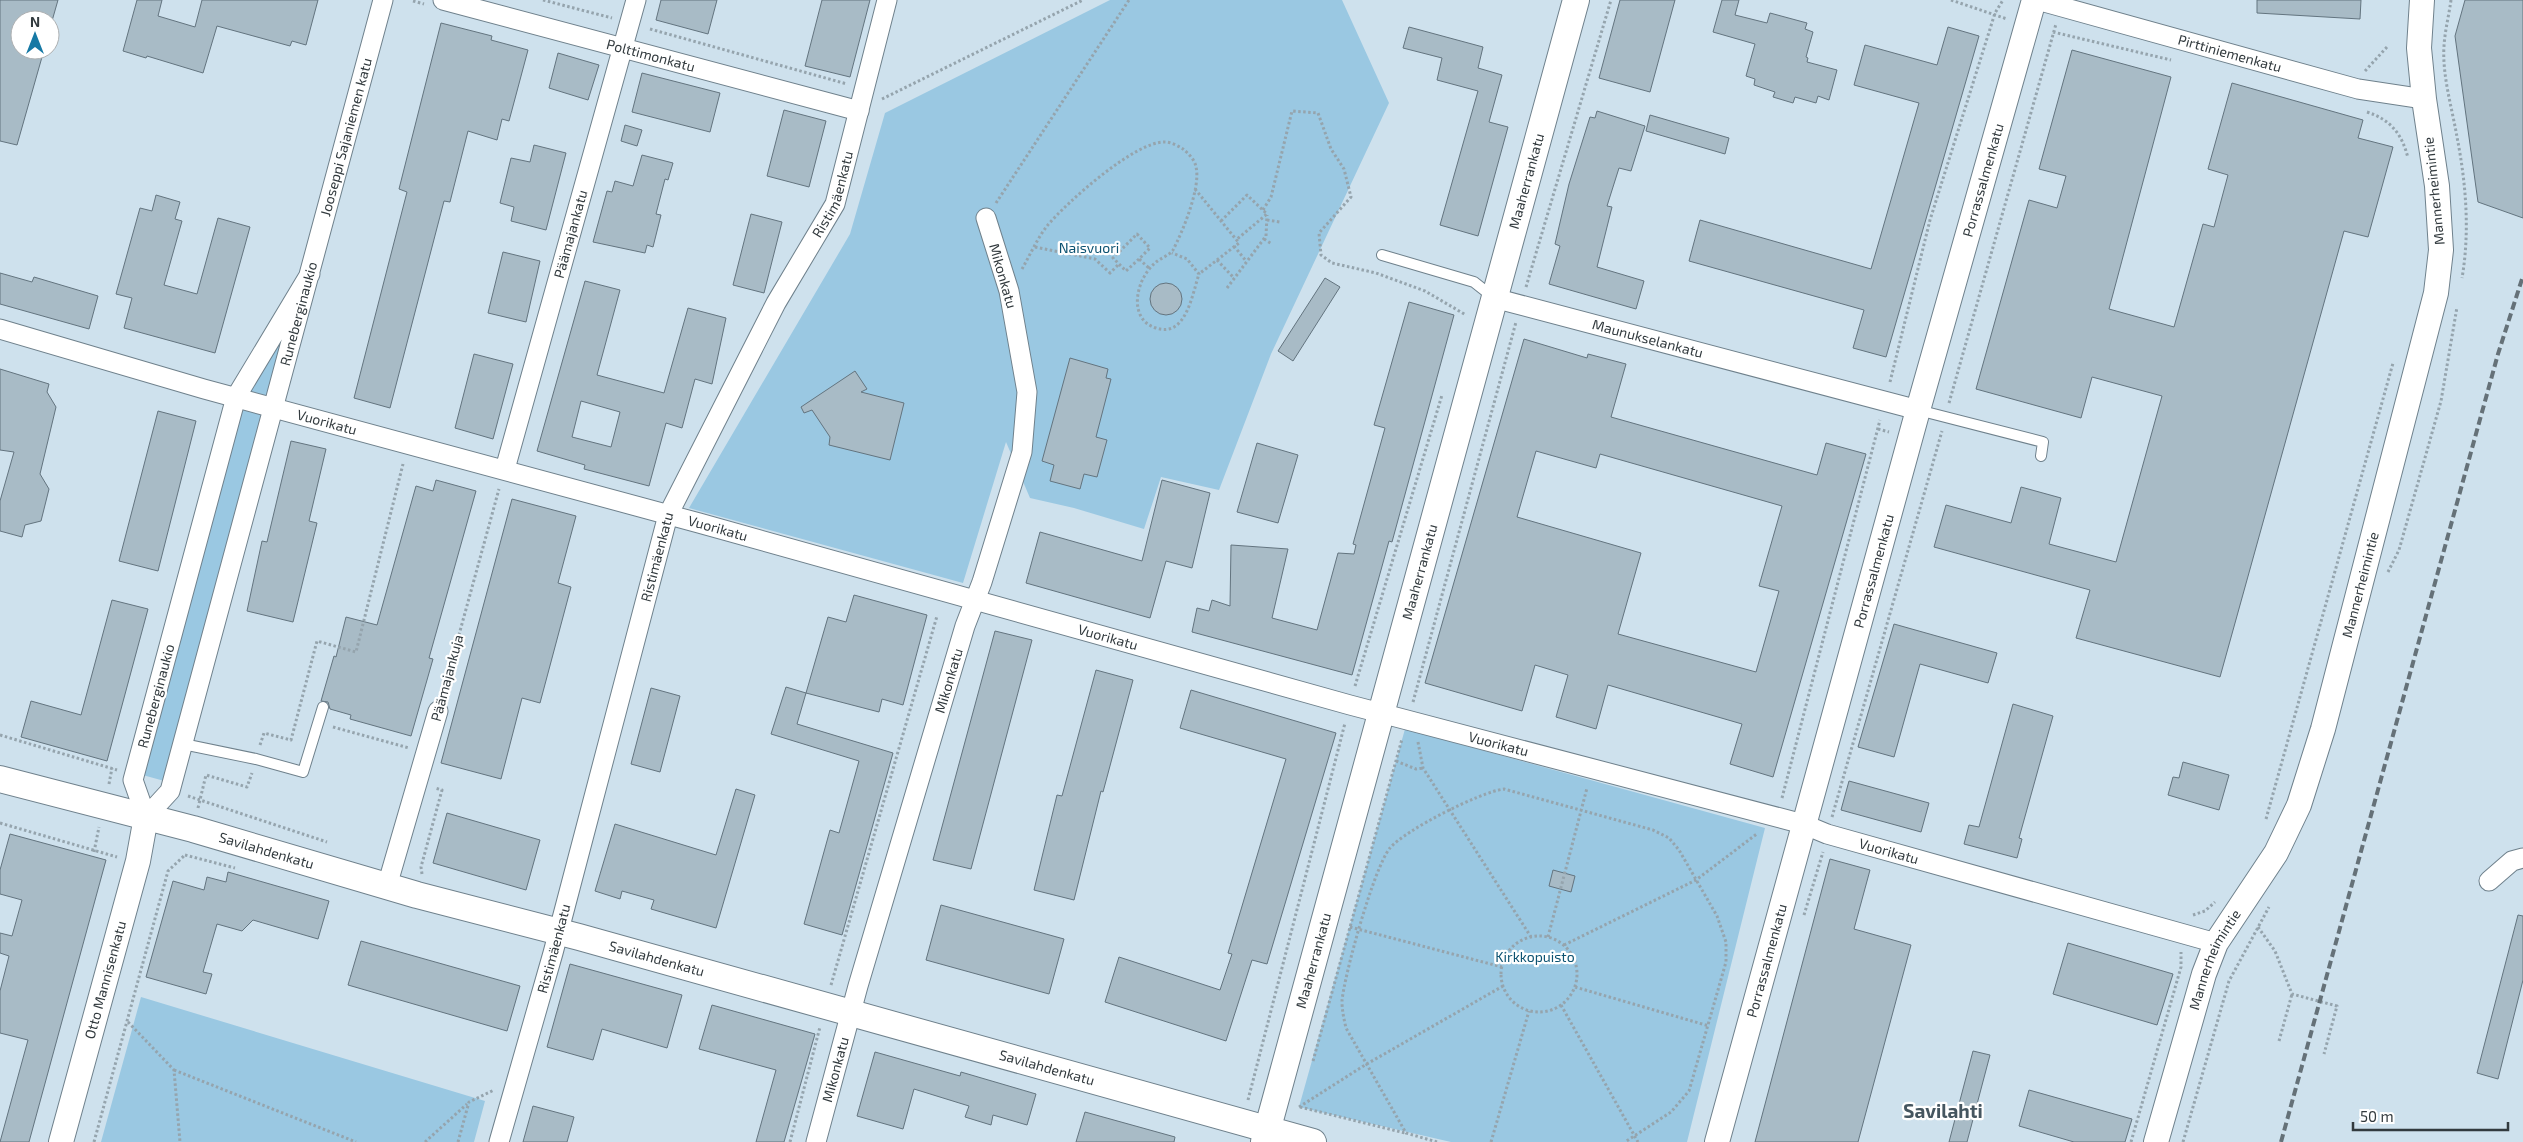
<svg xmlns="http://www.w3.org/2000/svg" width="2523" height="1142" viewBox="0 0 2523 1142" font-family="'Exo 2',sans-serif">
	<rect width="100%" height="100%" fill="#cee1ed"/>
	<!-- green -->
	<path fill="#9ac8e2" d="M1110,0H1342L1389,103L1271,354L1219,490L1161,477L1144,529L1074,508L1030,498L1006,442L963,583L689,508L850,234L885,113Z
		M296,308L270,399L245,392Z
		M240,401L268,409L168,782L139,774Z
		M1405,729L1765,828L1687,1142H1451L1299,1107Z
		M141,997L485,1101L474,1142H101Z"/>
	<!-- building -->
	<path fill="#a8bbc6" stroke="#63747f" fill-rule="evenodd" d="M0,0H58L50,28V20H20V50H44L17,145L0,141Z
		M137,0H162L158,16L195,27L202,0H318L306,45L292,41L290,46L217,26L203,73L147,56L146,58L123,51Z
		M661,0H717L708,34L656,20Z
		M822,0H870L850,77L805,66Z
		M1620,0H1675L1650,92L1599,78Z
		M1722,0H1739L1735,15L1767,23L1770,13L1807,23L1805,29L1813,32L1806,57L1808,58L1807,62L1837,70L1829,100L1818,96L1816,103L1795,97L1793,103L1773,97L1775,92L1754,85L1755,79L1746,76L1755,44L1713,32Z
		M2257,0H2361L2360,19L2257,13Z
		M2465,0H2523V218L2478,202L2455,36Z
		M441,23L492,36L491,40L528,50L509,121L502,119L497,140L468,131L450,202L444,201L390,408L354,398L407,192L399,189Z
		M1409,27L1483,47L1478,68L1502,75L1489,122L1508,127L1478,236L1440,225L1478,91L1437,80L1442,58L1403,48Z
		M1948,27L1979,36L1886,357L1853,348L1864,310L1689,261L1700,220L1871,269L1919,103L1854,85L1865,45L1937,65Z
		M2072,50L2171,77L2109,309L2174,327L2203,224L2214,227L2228,175L2208,169L2232,83L2363,120L2358,138L2393,147L2368,237L2344,231L2220,677L2076,638L2090,590L1934,547L1946,505L2011,523L2021,487L2061,498L2049,544L2116,562L2162,396L2092,377L2081,418L1976,389L2029,200L2057,208L2066,176L2039,169Z
		M558,53L599,65L588,100L549,88Z
		M642,73L720,93L710,132L632,112Z
		M784,110L826,121L809,187L767,176Z
		M1597,111L1645,126L1631,171L1619,168L1607,206L1612,207L1597,267L1644,281L1636,309L1549,284L1560,246L1555,244L1569,184L1590,117L1595,118Z
		M1650,115L1729,138L1725,154L1646,131Z
		M625,125L642,130L637,146L621,141Z
		M534,145L566,153L546,230L511,221L514,207L500,203L511,158L530,162Z
		M642,155L673,163L668,180L665,179L656,214L661,215L653,247L647,245L645,253L593,242L607,191L612,192L615,181L633,186Z
		M156,195L180,202L175,219L182,221L164,285L197,294L218,218L250,227L215,353L124,328L132,298L116,294L140,208L152,211Z
		M751,214L782,222L764,293L733,285Z
		M503,252L540,261L526,322L488,313Z
		M0,273L32,282L34,277L98,296L89,329L0,304Z
		M1325,278L1340,287L1293,361L1278,351Z
		M585,281L620,290L597,375L664,393L688,308L726,318L712,384L695,379L682,428L666,423L649,486L584,469L585,465L537,451ZM581,401L620,412L611,447L572,437Z
		M1150 299a16 16 0 1 1 32 0a16 16 0 1 1-32 0Z
		M1409,302L1454,315L1392,542L1389,541L1352,675L1192,632L1197,608L1209,611L1212,600L1230,606L1231,545L1288,549L1272,618L1317,630L1338,553L1354,554L1356,545L1353,544L1385,428L1374,425Z
		M1524,339L1587,358L1588,354L1626,364L1611,417L1817,475L1826,443L1866,454L1773,777L1730,764L1742,724L1608,685L1596,729L1556,717L1568,675L1535,665L1522,711L1425,683ZM1536,451L1596,468L1600,454L1782,506L1759,586L1779,591L1756,672L1618,634L1641,553L1517,517Z
		M474,354L513,364L493,439L455,428Z
		M1070,358L1108,369L1106,378L1111,379L1096,437L1107,440L1097,477L1084,474L1080,489L1050,481L1054,465L1042,461Z
		M0,369L49,384L47,392L56,407L40,474L49,489L41,521L25,525L22,537L0,531V501L14,452L0,450Z
		M855,371L867,389L861,392L904,403L890,460L829,445L830,437L812,410L804,413L801,407Z
		M158,411L196,421L158,571L119,561Z
		M291,441L326,449L309,521L317,523L293,622L247,611L262,541L267,542Z
		M1257,443L1298,455L1278,523L1237,512Z
		M436,480L476,491L429,658L433,659L411,736L350,719L351,715L330,709L328,702L321,701L334,656L336,657L346,617L377,625L416,486L433,491Z
		M1162,480L1210,493L1192,568L1166,561L1150,618L1026,583L1040,532L1142,561Z
		M512,499L576,516L558,583L571,587L540,703L522,698L501,779L441,763Z
		M854,595L927,615L903,705L882,699L879,712L806,693L828,617L846,622Z
		M112,600L148,609L107,761L21,737L31,701L81,715Z
		M1894,624L1997,653L1988,683L1920,664L1894,757L1858,747Z
		M995,631L1032,640L971,869L933,860Z
		M1096,670L1133,680L1103,792L1101,791L1074,900L1034,890L1057,795L1062,796Z
		M786,687L806,693L797,724L893,753L842,935L804,924L830,830L839,833L859,761L771,734Z
		M651,688L680,696L660,772L631,764Z
		M1191,690L1336,733L1267,964L1252,960L1226,1041L1105,1002L1119,957L1220,990L1232,954L1228,953L1286,759L1180,728Z
		M2013,704L2053,716L2019,838L2022,839L2017,858L1964,844L1969,825L1979,827Z
		M2183,762L2229,775L2219,810L2168,795L2173,777L2179,778Z
		M1849,781L1929,803L1921,832L1841,810Z
		M736,789L755,795L716,928L651,909L654,900L622,891L620,899L595,891L615,824L716,855Z
		M447,813L540,840L526,890L433,863Z
		M10,834L106,860L29,1142H0L28,1040L0,1033V991L9,956L0,953V933L12,936L22,900L0,894V870Z
		M1830,859L1870,870L1854,929L1911,945L1858,1142H1755Z
		M1553,870L1575,876L1571,892L1549,886Z
		M228,872L329,901L318,939L253,920L242,931L217,924L203,972L212,974L206,994L146,977L173,881L204,890L207,877L226,882Z
		M941,905L1064,939L1049,994L926,960Z
		M2518,915L2523,916V980L2498,1079L2477,1073Z
		M361,941L520,986L507,1031L348,985Z
		M2068,943L2173,974L2157,1025L2053,994Z
		M570,964L682,995L667,1048L602,1029L593,1060L547,1047Z
		M712,1005L815,1034L784,1142H756L776,1070L699,1049Z
		M1973,1051L1990,1055L1967,1142H1949Z
		M875,1052L960,1076L961,1072L1036,1094L1027,1125L993,1115L991,1125L965,1117L969,1106L914,1089L903,1129L857,1116Z
		M2029,1090L2132,1119L2125,1142H2074L2019,1126Z
		M533,1106L574,1117L567,1142H523Z
		M1085,1112L1175,1137L1174,1142H1076Z"/>
	<g fill="none" stroke-linecap="round" stroke-linejoin="round">
		<defs>
			<path id="service" d="M1382,255L1474,282L1493,297
				M1918,410L2043,442L2041,456
				M183,744L256,759L303,772L323,707"/>
			<g id="minor">
				<path id="s1" d="M443,0L859,111"/>
				<path id="s2" d="M2037,0L2358,89L2424,99"/>
				<path id="s3" d="M310,274L236,397L133,780L146,817L170,791L383,0"/>
				<path id="s4" d="M1494,298L1918,410"/>
				<path id="s5" d="M0,329L204,389L699,523L1350,705L1803,824L1827,834L2216,943"/>
				<path id="s6" d="M505,469L636,0"/>
				<path d="M2489,881L2512,861L2523,858"/>
				<path d="M387,886L438,711"/>
				<path id="s7" d="M499,1142L553,953L668,515L776,303L835,204L887,0"/>
				<path id="s8" d="M816,1142L858,986L965,626L982,582L1022,452L1027,392L1009,291L986,218"/>
			</g>
			<g id="tertiary">
				<path id="s9" d="M61,1142L138,861L146,817"/>
				<path id="s10" d="M1717,1142L1918,410L2034,0"/>
				<path id="s11" d="M2156,1142L2204,974L2216,943L2276,853L2299,805L2323,729L2436,293L2441,250L2437,186L2424,99L2419,48L2422,0"/>
			</g>
			<g id="secondary">
				<path id="s12" d="M0,779L193,829L417,895L579,937L1313,1142"/>
				<path id="s13" d="M1264,1142L1576,0"/>
			</g>
		</defs>
		<!-- service casing -->
		<use href="#service" stroke="#6f818c" stroke-width="12"/>
		<!-- minor casing -->
		<use href="#minor" stroke="#6f818c" stroke-width="21"/>
		<!-- tertiary casing -->
		<use href="#tertiary" stroke="#6f818c" stroke-width="26"/>
		<!-- secondary casing -->
		<use href="#secondary" stroke="#6f818c" stroke-width="28"/>
		<!-- path -->
		<path stroke="#95a4ad" stroke-width="3" stroke-dasharray="2.5 2.5" stroke-linecap="butt" d="M543,0L612,18
			M1951,0L2007,19
			M2451,0C2449,15 2445,30 2444,46C2442,75 2452,108 2457,137C2466,183 2470,232 2462,278
			M413,1L424,4
			M650,29L847,84
			M2053,32L2171,60
			M2365,71L2387,47
			M882,99L1083,0
			M2367,112C2391,120 2402,134 2408,158
			M1195,189L1239,243L1199,274
			M996,203L1129,0
			M1263,210L1271,197L1292,111L1318,113L1331,149L1344,169L1351,197L1319,233L1321,255L1332,263L1376,273L1425,291L1466,315
			M1267,220L1280,222
			M1221,221L1247,195L1267,214L1236,240
			M1264,239L1272,244
			M1234,246L1246,261
			M1035,247L1095,259L1110,273
			M1139,259L1126,271L1113,258L1137,234L1150,248L1139,259L1150,269
			M1217,260L1233,277
			M1022,269C1030,255 1037,239 1047,226C1066,203 1135,141 1165,142C1171,142 1178,146 1183,149C1188,153 1195,160 1196,167C1201,187 1183,231 1173,250C1169,256 1160,258 1155,263C1136,279 1127,319 1156,328C1186,338 1192,295 1199,274L1187,259L1172,253
			M1109,274L1119,264
			M1526,287L1611,0
			M1227,288L1266,236L1267,215
			M1890,382L1930,220L1995,13L2003,0
			M1949,403L2056,24
			M1878,429L1889,432
			M2388,572L2399,550L2441,401L2457,307
			M1355,686L1442,395
			M443,693L499,489
			M1413,702L1516,322
			M333,727L409,748
			M0,735L117,770
			M1418,742L1423,768L1531,937
			M260,745L264,733L291,740L317,641L356,652L403,464
			M1396,761L1416,769L1423,768
			M109,784L112,768
			M188,796L327,842
			M1782,798L1880,420
			M198,808L206,775L247,787L252,773
			M1832,817L1942,431
			M2266,819L2393,363
			M0,823L117,857
			M94,852L99,827
			M185,855L235,868
			M422,874L421,867L442,790L435,788
			M1804,915L1823,852
			M2193,915L2205,911L2215,902
			M1350,927L1502,967
			M2258,927L2275,951L2292,994L2337,1006L2324,1054
			M1501 974a38 38 0 1 1 76 0a38 38 0 1 1-76 0Z
			M1548,937L1587,788
			M1564,945L1696,880L1758,833
			M831,985L937,616
			M1575,987L1709,1026
			M1561,1005L1638,1142
			M128,1022L174,1070L180,1142
			M2279,1041L2292,994
			M1313,1061L1402,739
			M174,1070L356,1142
			M1248,1100L1345,723
			M1299,1107L1365,1065L1503,986
			M1300,1107L1405,1133
			M94,1142L168,871L185,855
			M425,1142L467,1104
			M458,1142L469,1102L494,1090
			M790,1142L820,1027
			M1437,1142L1406,1133L1346,1028C1344,1019 1342,1011 1342,1001C1344,976 1374,867 1390,848C1405,830 1480,792 1504,789L1653,830L1669,838L1679,850L1717,916L1726,942V962L1689,1091L1671,1112L1625,1142
			M1491,1142L1529,1011
			M2131,1142L2181,967V952
			M2183,1142L2229,981L2269,907"/>
		<!-- service -->
		<use href="#service" stroke="#fff" stroke-width="10"/>
		<!-- minor -->
		<use href="#minor" stroke="#fff" stroke-width="19"/>
		<!-- tertiary -->
		<use href="#tertiary" stroke="#fff" stroke-width="24"/>
		<!-- secondary -->
		<use href="#secondary" stroke="#fff" stroke-width="26"/>
		<!-- rail -->
		<path stroke="#657178" stroke-width="4" stroke-dasharray="8 4" stroke-linecap="butt" d="M2281,1142L2498,354L2523,276"/>
	</g>
	<g text-anchor="middle" stroke-width="4.5" stroke-linejoin="round" paint-order="stroke">
		<!-- street labels -->
		<g font-size="14" fill="#323a3e" stroke="#fff">
			<text dy="5" stroke="none"><textPath href="#s2" startOffset="200">Pirttiniemenkatu</textPath></text>
			<text dy="5" stroke="none"><textPath href="#s1" startOffset="215">Polttimonkatu</textPath></text>
			<text dy="5" stroke="none"><textPath href="#s3" startOffset="1292">Jooseppi Sajaniemen katu</textPath></text>
			<text dy="5" stroke="none"><textPath href="#s13" startOffset="996">Maaherrankatu</textPath></text>
			<text dy="5" stroke="none"><textPath href="#s10" startOffset="998">Porrassalmenkatu</textPath></text>
			<text transform="translate(2434 191) rotate(-96)" y="5">Mannerheimintie</text>
			<text dy="5" stroke="none"><textPath href="#s7" startOffset="1011">Ristimäenkatu</textPath></text>
			<text dy="5" stroke="none"><textPath href="#s6" startOffset="244">Päämajankatu</textPath></text>
			<text transform="translate(1003 276) rotate(74)" y="5">Mikonkatu</text>
			<text dy="5" stroke="none"><textPath href="#s3" startOffset="1109">Runeberginaukio</textPath></text>
			<text dy="5" stroke="none"><textPath href="#s4" startOffset="159">Maunukselankatu</textPath></text>
			<text dy="5" stroke="none"><textPath href="#s5" startOffset="340">Vuorikatu</textPath></text>
			<text dy="5" stroke="none"><textPath href="#s5" startOffset="745">Vuorikatu</textPath></text>
			<text dy="5" stroke="none"><textPath href="#s7" startOffset="606">Ristimäenkatu</textPath></text>
			<text dy="5" stroke="none"><textPath href="#s10" startOffset="592">Porrassalmenkatu</textPath></text>
			<text dy="5" stroke="none"><textPath href="#s13" startOffset="591">Maaherrankatu</textPath></text>
			<text dy="5" stroke="none"><textPath href="#s11" startOffset="598">Mannerheimintie</textPath></text>
			<text dy="5" stroke="none"><textPath href="#s5" startOffset="1150">Vuorikatu</textPath></text>
			<text transform="translate(447 678) rotate(-75)" y="5">Päämajankuja</text>
			<text dy="5" stroke="none"><textPath href="#s8" startOffset="480">Mikonkatu</textPath></text>
			<text transform="translate(156 696) rotate(-75)" y="5">Runeberginaukio</text>
			<text dy="5" stroke="none"><textPath href="#s5" startOffset="1555">Vuorikatu</textPath></text>
			<text dy="5" stroke="none"><textPath href="#s12" startOffset="276">Savilahdenkatu</textPath></text>
			<text dy="5" stroke="none"><textPath href="#s5" startOffset="1960">Vuorikatu</textPath></text>
			<text dy="5" stroke="none"><textPath href="#s7" startOffset="201">Ristimäenkatu</textPath></text>
			<text dy="5" stroke="none"><textPath href="#s12" startOffset="681">Savilahdenkatu</textPath></text>
			<text dy="5" stroke="none"><textPath href="#s10" startOffset="188">Porrassalmenkatu</textPath></text>
			<text dy="5" stroke="none"><textPath href="#s11" startOffset="192">Mannerheimintie</textPath></text>
			<text dy="5" stroke="none"><textPath href="#s13" startOffset="188">Maaherrankatu</textPath></text>
			<text dy="5" stroke="none"><textPath href="#s9" startOffset="168">Otto Mannisenkatu</textPath></text>
			<text dy="5" stroke="none"><textPath href="#s12" startOffset="1086">Savilahdenkatu</textPath></text>
			<text dy="5" stroke="none"><textPath href="#s8" startOffset="75">Mikonkatu</textPath></text>
		</g>
		<!-- park labels -->
		<g font-size="14" fill="#0c5271" stroke="#fff">
			<text x="1089" y="253">Naisvuori</text>
			<text x="1535" y="962">Kirkkopuisto</text>
		</g>
		<!-- district labels -->
		<g font-size="19" font-weight="bold" fill="#455660" stroke="#fff">
			<text x="1943" y="1118">Savilahti</text>
		</g>
	</g>
	<!-- north arrow -->
	<g transform="translate(35 35)"><circle r="24" fill="#ffffff" stroke="#adb0b2"/>
	<path d="M0-4L9 19L0 12L-9 19Z" fill="#1679a5"/>
	<text y="-8" font-size="14" font-weight="bold" text-anchor="middle" fill="#323a3e">N</text>
	</g>
	<!-- scale -->
	<path d="M2353 1122v8h155v-8" fill="none" stroke="#323a3e" stroke-width="2.5"/>
	<text x="2360" y="1122" font-size="15" fill="#323a3e" stroke="#ffffff" stroke-width="4" paint-order="stroke">50 m</text>
</svg>
